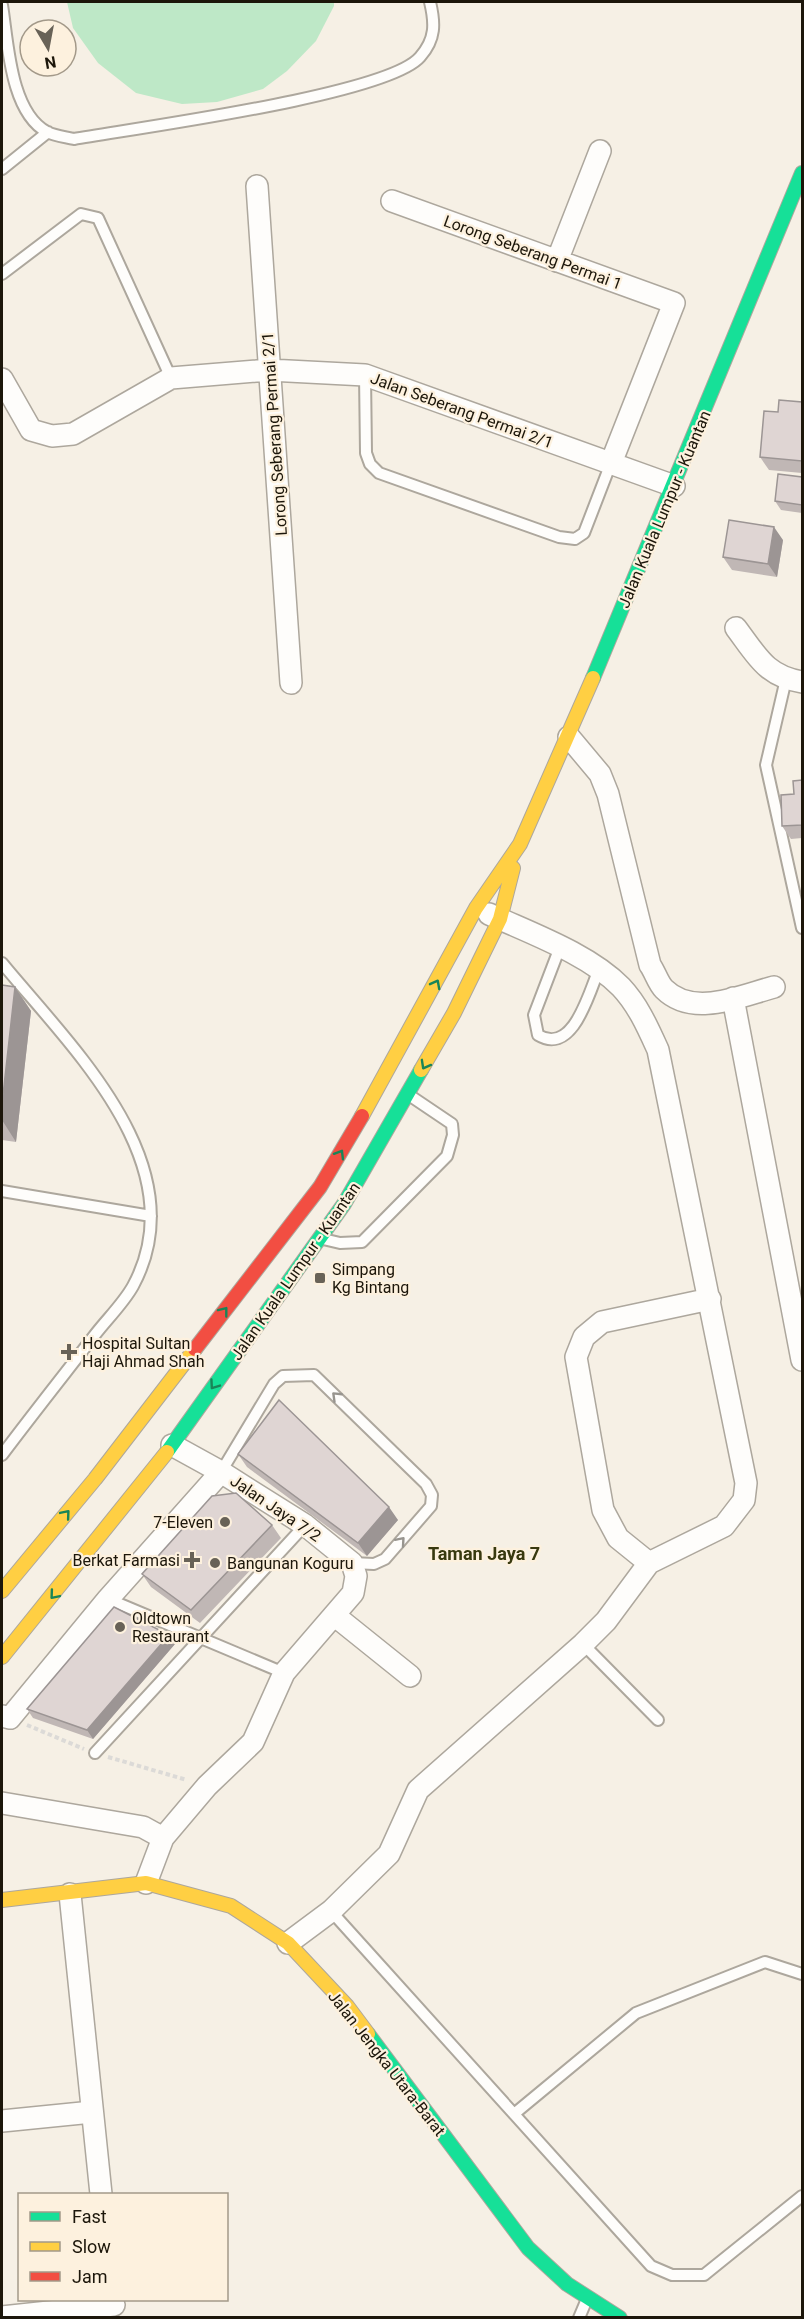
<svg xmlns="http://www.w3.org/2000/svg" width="804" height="2319" viewBox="0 0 804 2319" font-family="Roboto,sans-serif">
	<rect width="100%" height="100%" fill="#f6f0e5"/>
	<!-- green -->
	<path fill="#bee8c7" d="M67,2H334V6L316,41L287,71L263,89L217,102L182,104L136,93L98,63L73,28Z"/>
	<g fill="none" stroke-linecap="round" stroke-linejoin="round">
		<defs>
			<path id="lane" d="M2,5C8,42 10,112 47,132C55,136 66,137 74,139C136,128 387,95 420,57C436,39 435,23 430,2
				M2,169L48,132
				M2,274L81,214L98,218L171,378
				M365,375L366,453L370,464L379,473L559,537L575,539L584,533L611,463
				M786,679L766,765L802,928
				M560,947L534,1015L538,1035C573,1056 589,993 599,969
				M2,963C71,1047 198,1166 133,1286C123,1304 106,1320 94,1336C63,1376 32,1415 2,1455
				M2,1191L151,1216
				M323,1239L340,1243L362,1242L447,1156L453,1135L452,1124L409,1095
				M221,1472L274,1384L283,1376L314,1375L426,1484L432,1495L431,1506L385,1559L374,1564L352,1563
				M108,1599L284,1673
				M583,1644L658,1720
				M95,1753L305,1525
				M331,1911L651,2266L672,2275H704L802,2196
				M514,2114L636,2013L765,1962L802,1974
				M579,2318L587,2299"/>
			<path id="street" d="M257,186L291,683
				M392,201L674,303L611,463
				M557,261L600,151
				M2,379L31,430L52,436L73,434L171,378L269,370L365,375L674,486
				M736,628C757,656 766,676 802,682
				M569,737L600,774L608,794L650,965C655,972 658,983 664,989C693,1018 740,996 774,987
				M733,998L802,1360
				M649,1563L618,1538L603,1510L576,1357L584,1337L602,1322L710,1299
				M334,1615L410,1676
				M2,1716L10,1718L108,1599L221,1472
				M2,1803L143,1827L163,1838
				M146,1883L163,1838L207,1786L253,1742L284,1673L353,1593L356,1576L352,1563L305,1525L221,1472L172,1445
				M70,1894L101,2194
				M288,1943L331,1911L389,1854L418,1790L583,1644L606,1621L649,1563L724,1526L744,1500L746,1483L658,1050C648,1028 638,1005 621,987C589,954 530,933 489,914
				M2,2121L92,2112
				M2,2317L114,2305"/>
			<path id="fast" d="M593,678L802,173
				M167,1452L344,1204L421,1070
				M368,2034L528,2248L567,2284L620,2318"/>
			<path id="slow" d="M421,1070L454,1013L500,919L513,868
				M362,1116L476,908L520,844L593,678
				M2,1591L95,1479L195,1349
				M2,1657L167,1452
				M2,1900L146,1883L231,1906L288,1943L347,2006L368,2034"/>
			<path id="jam" d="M195,1349L320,1187L362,1116"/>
		</defs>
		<!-- lane casing -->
		<use href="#lane" stroke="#ada79d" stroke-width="14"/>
		<!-- street casing -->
		<use href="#street" stroke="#ada79d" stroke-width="24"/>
		<!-- fast casing -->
		<use href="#fast" stroke="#ada79d" stroke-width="16"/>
		<!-- slow casing -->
		<use href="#slow" stroke="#ada79d" stroke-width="16"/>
		<!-- jam casing -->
		<use href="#jam" stroke="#ada79d" stroke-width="16"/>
		<!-- path -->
		<path stroke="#dcdad7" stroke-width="4" stroke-dasharray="4.5 3" stroke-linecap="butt" d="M27,1725L84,1749
			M108,1757L187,1780"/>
		<!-- lane -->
		<use href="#lane" stroke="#fefdfb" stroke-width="10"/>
		<!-- street -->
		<use href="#street" stroke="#fefdfb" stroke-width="21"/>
		<!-- fast -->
		<use href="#fast" stroke="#16e098" stroke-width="14"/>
		<!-- slow -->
		<use href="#slow" stroke="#ffcf43" stroke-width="14"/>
		<!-- jam -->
		<use href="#jam" stroke="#f24e42" stroke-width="14"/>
	</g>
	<!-- wall -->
	<path fill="#c0b7b5" d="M802,402V473L769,470L760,457L778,412Z
		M802,477V513L781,510L775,501Z
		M783,540L777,577L732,570L723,557Z
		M802,780V838L791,839L782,826L794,794Z
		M2,985L15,987L31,1011L16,1142L2,1140Z
		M238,1454L398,1520L367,1556L247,1467Z
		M272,1525L281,1538L200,1623L151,1587L142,1574Z
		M175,1644L93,1739L33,1718L27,1709Z"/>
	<!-- shaded-wall -->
	<path fill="#9c9594" d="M774,527L783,540L777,577L768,564Z
		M15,987L31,1011L16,1142L2,1120V1104Z
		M389,1507L398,1520L367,1556L358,1543Z
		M169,1635L175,1644L93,1739L87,1730Z"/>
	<!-- building -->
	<path fill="#dfd5d3" stroke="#9c9594" stroke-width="1.5" d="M779,400L802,402V461L760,457L764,411L778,412Z
		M778,474L802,477V505L775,501Z
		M729,520L774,527L768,564L723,557Z
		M802,780V825L782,826L781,795L794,794L793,781Z
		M2,985L15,987L2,1104Z
		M279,1400L389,1507L358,1543L238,1454Z
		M236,1493L272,1525L191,1610L142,1574L212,1496Z
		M114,1607L169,1635L87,1730L27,1709Z"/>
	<!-- one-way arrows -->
	<defs><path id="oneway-chevron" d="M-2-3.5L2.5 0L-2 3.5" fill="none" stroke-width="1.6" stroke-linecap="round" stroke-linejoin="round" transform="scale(1.5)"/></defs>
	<g stroke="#198558">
		<use href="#oneway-chevron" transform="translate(436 984) rotate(-62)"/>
		<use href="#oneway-chevron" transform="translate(425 1065) rotate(119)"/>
		<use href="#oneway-chevron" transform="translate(340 1154) rotate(-59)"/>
		<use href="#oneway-chevron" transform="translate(224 1311) rotate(-52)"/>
		<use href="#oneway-chevron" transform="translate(214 1385) rotate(125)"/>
		<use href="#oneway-chevron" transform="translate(66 1514) rotate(-50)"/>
		<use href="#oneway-chevron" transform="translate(54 1595) rotate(130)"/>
	</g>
	<g stroke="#98958f">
		<use href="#oneway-chevron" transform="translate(336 1396) rotate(-136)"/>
		<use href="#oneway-chevron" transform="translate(401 1541) rotate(-49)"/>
	</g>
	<!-- markers -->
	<g fill="#686257" stroke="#fdf1de" stroke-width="2">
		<rect x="314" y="1272" width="12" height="12" rx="3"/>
		<path d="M66 1343h6v6h6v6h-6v6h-6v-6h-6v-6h6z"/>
		<circle cx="225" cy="1522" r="6"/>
		<path d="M189 1551h6v6h6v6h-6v6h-6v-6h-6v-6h6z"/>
		<circle cx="215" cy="1563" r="6"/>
		<circle cx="120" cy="1627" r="6"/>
	</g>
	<g text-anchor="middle" stroke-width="4.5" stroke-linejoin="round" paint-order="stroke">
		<!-- street labels -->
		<g font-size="16" fill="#1c160a" stroke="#fdf1de">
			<text transform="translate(533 252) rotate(20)" y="6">Lorong Seberang Permai 1</text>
			<text transform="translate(462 410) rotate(20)" y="6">Jalan Seberang Permai 2/1</text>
			<text transform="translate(274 434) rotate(-94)" y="6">Lorong Seberang Permai 2/1</text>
			<text transform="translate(664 509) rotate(-67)" y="6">Jalan Kuala Lumpur - Kuantan</text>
			<text transform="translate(295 1271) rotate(-55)" y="6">Jalan Kuala Lumpur - Kuantan</text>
			<text transform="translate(276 1508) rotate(34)" y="6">Jalan Jaya 7/2</text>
			<text transform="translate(387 2063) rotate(52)" y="6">Jalan Jengka Utara-Barat</text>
		</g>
		<!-- poi labels -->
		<g font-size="16" fill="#1c160a" stroke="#fdf1de" text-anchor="start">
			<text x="332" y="1275">Simpang<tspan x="332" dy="18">Kg Bintang</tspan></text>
			<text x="82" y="1349">Hospital Sultan<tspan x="82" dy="18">Haji Ahmad Shah</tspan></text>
			<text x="213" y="1528" text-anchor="end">7-Eleven</text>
			<text x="180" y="1566" text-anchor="end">Berkat Farmasi</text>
			<text x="227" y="1569">Bangunan Koguru</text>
			<text x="132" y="1624">Oldtown<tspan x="132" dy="18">Restaurant</tspan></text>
		</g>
		<!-- neighbourhood labels -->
		<g font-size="18" font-weight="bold" fill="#38390f" stroke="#fdf1de">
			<text x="484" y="1560">Taman Jaya 7</text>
		</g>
	</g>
	<!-- border -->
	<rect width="804" height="2319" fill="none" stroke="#1c160a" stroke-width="6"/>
	<!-- legend -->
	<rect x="18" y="2193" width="210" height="108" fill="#fdf1de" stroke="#a39989" stroke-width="1.5"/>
	<rect x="30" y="2212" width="30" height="9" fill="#16e098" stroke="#a39989" stroke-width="1.5"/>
	<text x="72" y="2223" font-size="18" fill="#1c160a">Fast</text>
	<rect x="30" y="2242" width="30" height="9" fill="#ffcf43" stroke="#a39989" stroke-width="1.5"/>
	<text x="72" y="2253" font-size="18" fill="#1c160a">Slow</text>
	<rect x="30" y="2272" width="30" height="9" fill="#f24e42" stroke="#a39989" stroke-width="1.5"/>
	<text x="72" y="2283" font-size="18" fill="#1c160a">Jam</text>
	<!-- north arrow -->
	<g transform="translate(48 48) rotate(170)"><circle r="28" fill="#fdf1de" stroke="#a39989" stroke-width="1.5"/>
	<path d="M0-4.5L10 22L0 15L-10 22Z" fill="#686257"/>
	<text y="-9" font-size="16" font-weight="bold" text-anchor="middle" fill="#1c160a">N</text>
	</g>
</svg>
